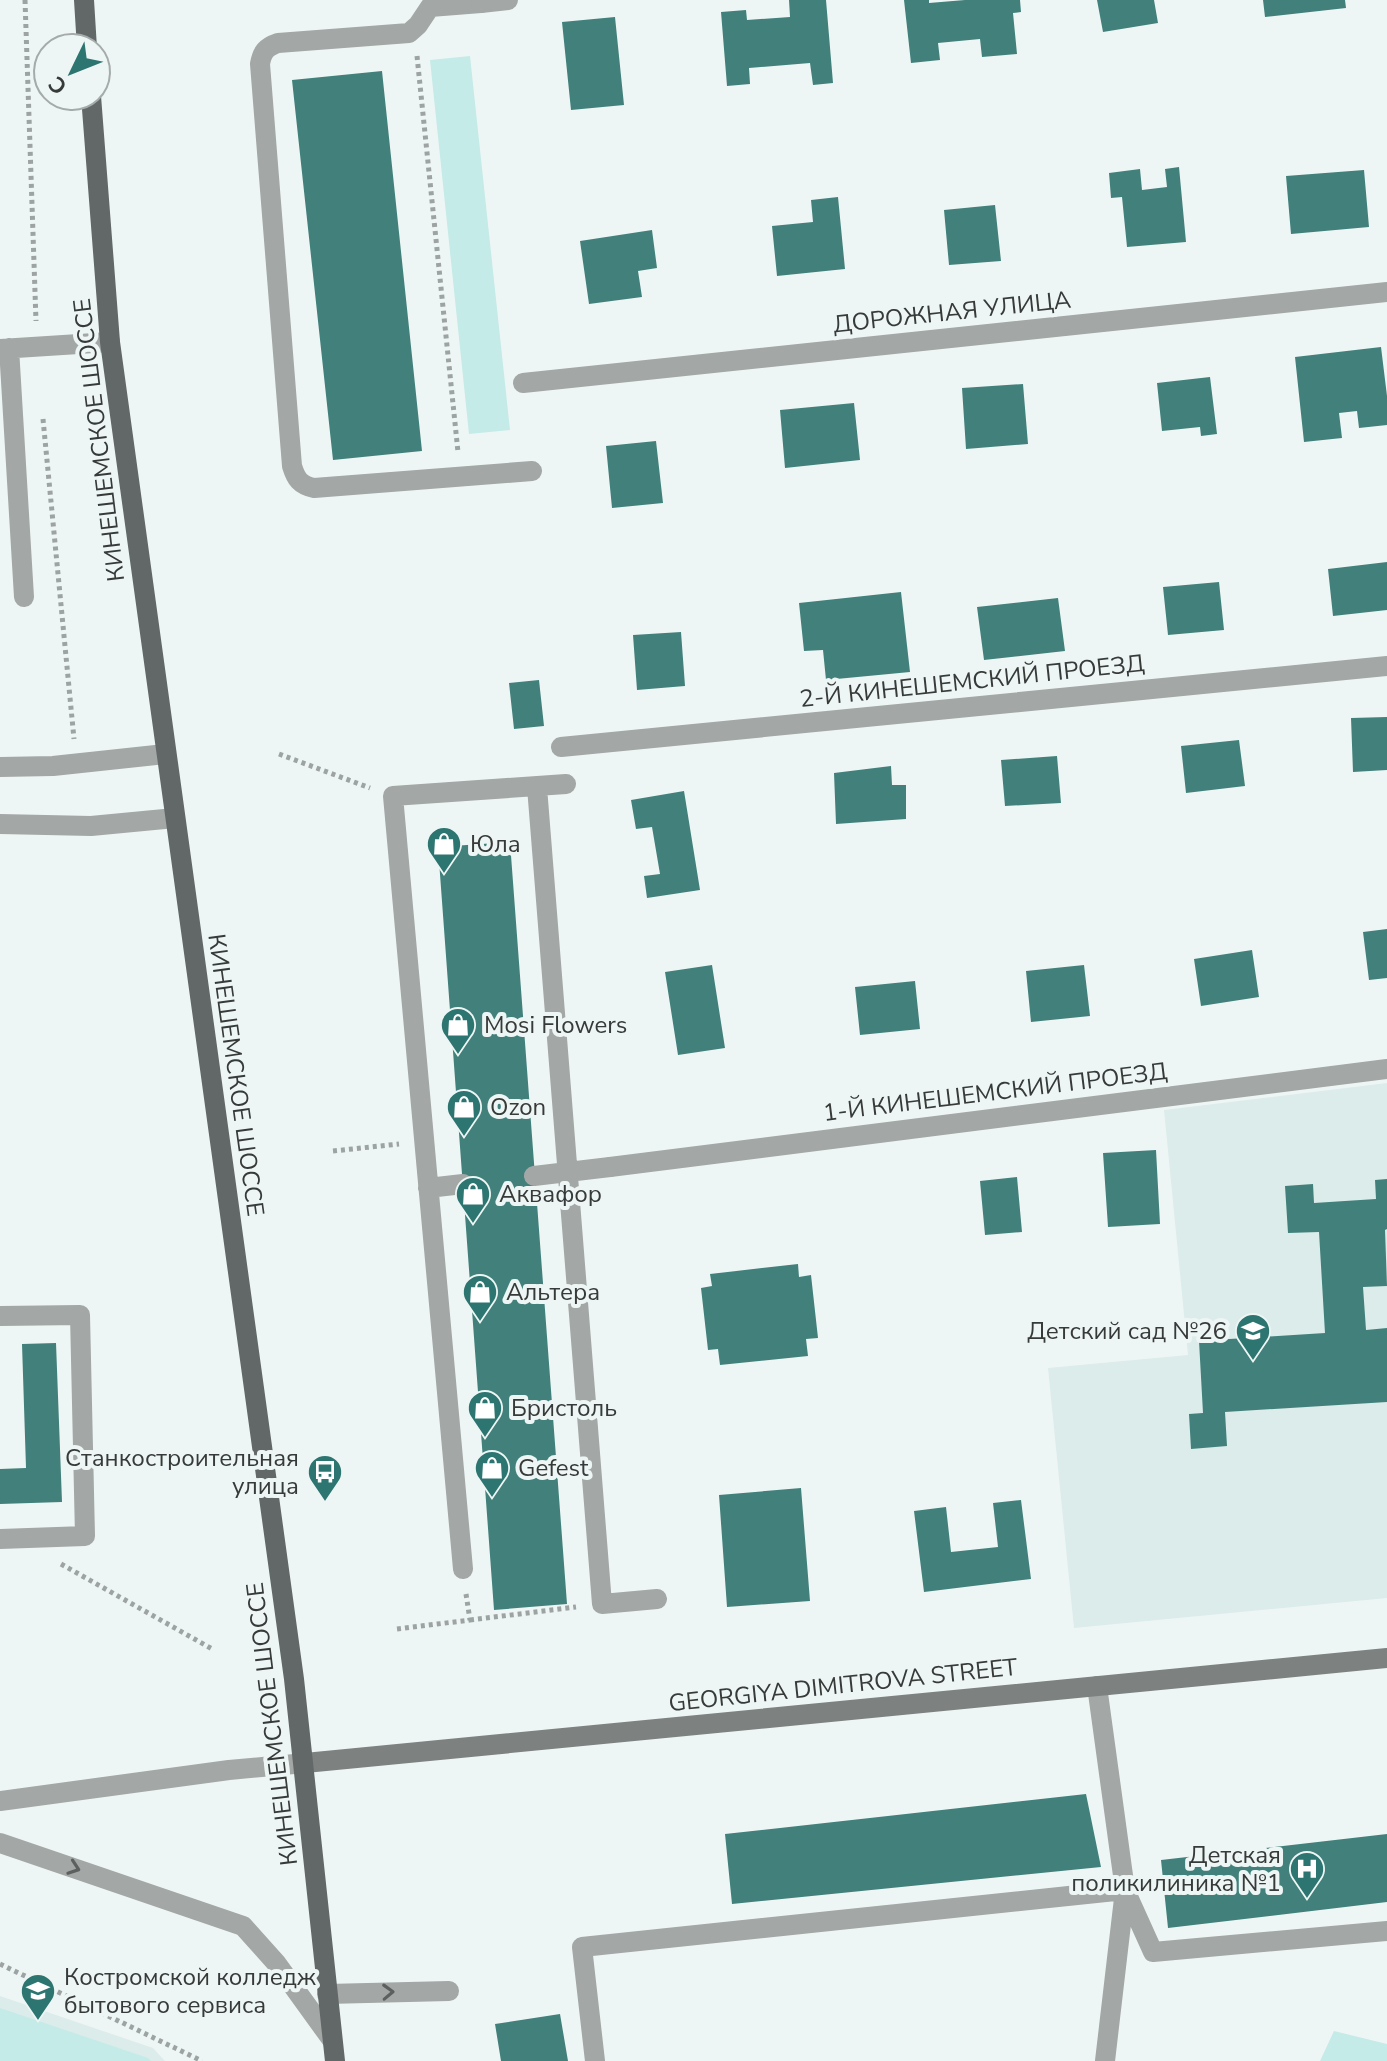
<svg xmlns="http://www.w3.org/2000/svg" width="1387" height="2061" viewBox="0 0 1387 2061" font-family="'Nunito Sans',sans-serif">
	<rect width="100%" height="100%" fill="#eef6f5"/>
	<!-- built -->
	<path fill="#dbecea" d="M1387,1083V1598L1074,1628L1048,1368L1188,1355L1164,1110Z
		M0,1996L153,2048L165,2061H0Z"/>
	<!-- green -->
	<path fill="#c4ebe7" d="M470,56L510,430L469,434L430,60Z
		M0,2008L148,2058L151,2061H0Z
		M1334,2031L1387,2044V2061H1320Z"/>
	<!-- building -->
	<path fill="#42807b" d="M789,0H826L833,83L813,85L810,63L749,68L750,84L727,86L721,12L746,10L747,20L790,17Z
		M904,0H929V3L965,0H1020L1021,12L1013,13L1017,54L982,57L980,39L938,43L940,60L911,63Z
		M1097,0H1154L1158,23L1103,32Z
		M1263,0H1345L1346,8L1265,17Z
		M615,17L624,105L571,110L562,22Z
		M382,71L422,451L333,460L292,80Z
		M1179,167L1186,242L1127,247L1122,197L1111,198L1109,173L1140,169L1142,190L1167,187L1165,169Z
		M1364,170L1369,227L1291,234L1286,176Z
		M838,197L845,269L777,276L772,226L813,222L811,200Z
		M995,205L1001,261L949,265L944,210Z
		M652,230L657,268L638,271L642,297L589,304L580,241Z
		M1381,347L1387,396V425L1359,428L1357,411L1339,413L1342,438L1304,442L1295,357Z
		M1210,377L1217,434L1201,436L1200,427L1162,431L1157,383Z
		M1023,384L1028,444L966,449L962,388Z
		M854,403L860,460L785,468L780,410Z
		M656,441L663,503L612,508L606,446Z
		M1387,562V610L1333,616L1328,569Z
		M1219,582L1224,630L1168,635L1163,587Z
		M901,592L910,672L826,680L823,650L804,651L799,603Z
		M1058,598L1065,651L984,660L977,607Z
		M681,632L685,686L637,690L633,635Z
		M539,680L544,726L514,729L509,683Z
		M1387,717V770L1353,772L1351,718Z
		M1239,740L1245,786L1186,793L1181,746Z
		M1057,756L1061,803L1005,806L1001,760Z
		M891,766L892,785H906V819L836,824L834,773Z
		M684,791L700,890L647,898L644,876L660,874L652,827L636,829L631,800Z
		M510,842L567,1604L494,1610L438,847Z
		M1387,929V978L1369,980L1363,932Z
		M1252,950L1259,997L1201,1006L1194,959Z
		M712,965L725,1048L678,1055L665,972Z
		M1084,965L1090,1016L1031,1022L1026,971Z
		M915,981L920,1029L860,1035L855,987Z
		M1156,1150L1160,1224L1108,1227L1103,1153Z
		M1017,1177L1022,1232L985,1235L980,1181Z
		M1387,1179V1229L1385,1230L1387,1286L1363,1287L1366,1330L1387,1328V1402L1225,1412L1227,1446L1191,1449L1189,1414L1203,1413L1199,1341L1325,1333L1319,1232L1288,1233L1285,1186L1313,1184L1314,1203L1376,1199L1375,1180Z
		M798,1264L799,1277L811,1275L818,1338L806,1339L808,1356L720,1365L718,1349L708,1350L701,1288L712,1286L710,1274Z
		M56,1343L62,1502L0,1504V1469L26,1468L22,1344Z
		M801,1488L810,1601L727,1607L719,1495Z
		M1021,1500L1031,1579L924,1592L914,1511L946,1507L951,1552L998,1547L993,1503Z
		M1086,1794L1101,1867L732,1904L725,1834Z
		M1387,1834V1902L1168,1928L1161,1860Z
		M560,2014L568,2061H501L495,2024Z"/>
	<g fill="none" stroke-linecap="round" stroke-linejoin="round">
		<!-- path -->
		<path stroke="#9da3a2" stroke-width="5" stroke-dasharray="4 4" stroke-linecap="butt" d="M25,0L36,321
			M417,56L458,452
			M43,419L74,739
			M279,754L370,788
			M333,1151L399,1144
			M61,1564L214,1650
			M470,1620L576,1607
			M397,1629L470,1620L466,1594
			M0,1964L202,2061"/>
		<!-- service -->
		<path stroke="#a3a7a6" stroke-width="20" d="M481,3L430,7L418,25L409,33L278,43C266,47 262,52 260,64L292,466C296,479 300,485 314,488L532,471
			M9,348L24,597
			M0,349L110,342
			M0,767L53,766L165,754
			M537,787L602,1604L657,1599
			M0,824L91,826L175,818
			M534,1176L610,1167
			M428,1188L463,1184
			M0,1316L80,1315L85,1536L0,1539
			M463,1569L393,796L566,784
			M1097,1686L1125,1890L1105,2061
			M327,1994L449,1991
			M595,2061L582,1947L1125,1890L1153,1952L1387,1931"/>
		<!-- minor -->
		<path stroke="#a3a7a6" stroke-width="20" d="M481,3L508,0
			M523,383L1387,292
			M561,747L1387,666
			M610,1167L1387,1069"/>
		<!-- tertiary -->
		<path stroke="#a3a7a6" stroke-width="20" d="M0,1801L229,1770L305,1763
			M0,1843L243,1926L277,1964L332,2040"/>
		<!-- secondary -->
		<path stroke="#7d8281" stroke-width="20" d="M305,1763L1387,1658"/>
		<!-- primary -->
		<path stroke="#626767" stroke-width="20" d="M84,0L87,48
			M91,96L110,342L294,1679L335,2061"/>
	</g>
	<!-- one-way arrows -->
	<defs><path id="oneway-chevron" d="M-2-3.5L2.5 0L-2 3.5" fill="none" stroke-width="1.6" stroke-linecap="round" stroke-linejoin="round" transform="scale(2)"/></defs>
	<g stroke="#5c605f">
		<use href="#oneway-chevron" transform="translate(74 1868) rotate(19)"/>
		<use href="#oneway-chevron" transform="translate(388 1992) rotate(-2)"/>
	</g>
	<!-- icons -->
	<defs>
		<symbol id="shop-pin" viewBox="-11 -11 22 30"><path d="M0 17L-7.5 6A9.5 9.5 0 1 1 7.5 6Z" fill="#2d7570" stroke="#eef6f5"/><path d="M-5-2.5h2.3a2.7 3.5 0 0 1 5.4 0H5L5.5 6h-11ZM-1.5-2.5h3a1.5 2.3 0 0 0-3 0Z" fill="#fff"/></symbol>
		<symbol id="school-pin" viewBox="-11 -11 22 30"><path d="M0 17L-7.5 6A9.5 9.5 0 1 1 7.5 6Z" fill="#2d7570" stroke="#eef6f5"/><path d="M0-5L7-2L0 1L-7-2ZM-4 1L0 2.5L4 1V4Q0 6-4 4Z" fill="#fff"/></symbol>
		<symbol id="bus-pin" viewBox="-11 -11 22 30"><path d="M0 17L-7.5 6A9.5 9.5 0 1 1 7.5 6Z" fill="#2d7570" stroke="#eef6f5"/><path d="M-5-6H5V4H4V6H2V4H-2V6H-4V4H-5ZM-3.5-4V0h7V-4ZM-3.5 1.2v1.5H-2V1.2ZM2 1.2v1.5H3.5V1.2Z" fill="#fff"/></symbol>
		<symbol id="hospital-pin" viewBox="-11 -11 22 30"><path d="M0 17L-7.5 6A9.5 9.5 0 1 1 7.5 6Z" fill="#2d7570" stroke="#eef6f5"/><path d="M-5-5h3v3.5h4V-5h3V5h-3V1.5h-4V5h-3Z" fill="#fff"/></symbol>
		<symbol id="university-pin" viewBox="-11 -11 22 30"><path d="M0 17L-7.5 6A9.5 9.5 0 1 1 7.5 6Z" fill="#2d7570" stroke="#eef6f5"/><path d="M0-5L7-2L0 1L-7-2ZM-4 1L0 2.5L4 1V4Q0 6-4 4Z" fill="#fff"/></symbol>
	</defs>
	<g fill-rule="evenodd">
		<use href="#shop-pin" x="424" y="824" width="40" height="54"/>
		<use href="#shop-pin" x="438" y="1005" width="40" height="54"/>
		<use href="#shop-pin" x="444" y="1087" width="40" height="54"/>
		<use href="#shop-pin" x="453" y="1174" width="40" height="54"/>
		<use href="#shop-pin" x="460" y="1272" width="40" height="54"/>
		<use href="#school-pin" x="1233" y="1311" width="40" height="54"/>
		<use href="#shop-pin" x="465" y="1388" width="40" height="54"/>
		<use href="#shop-pin" x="472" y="1448" width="40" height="54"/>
		<use href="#bus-pin" x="305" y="1452" width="40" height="54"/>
		<use href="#hospital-pin" x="1287" y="1849" width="40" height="54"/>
		<use href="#university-pin" x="18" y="1971" width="40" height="54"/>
	</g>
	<g text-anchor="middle" stroke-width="8" stroke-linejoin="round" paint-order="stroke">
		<!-- street labels -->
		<g font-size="24" fill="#363a39" stroke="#eef6f5">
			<text transform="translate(952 312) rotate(-6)" y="8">ДОРОЖНАЯ УЛИЦА</text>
			<text transform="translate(99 440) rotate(-97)" y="8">КИНЕШЕМСКОЕ ШОССЕ</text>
			<text transform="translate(972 681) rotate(-6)" y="8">2-Й КИНЕШЕМСКИЙ ПРОЕЗД</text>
			<text transform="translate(236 1075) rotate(82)" y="8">КИНЕШЕМСКОЕ ШОССЕ</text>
			<text transform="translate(995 1092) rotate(-7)" y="8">1-Й КИНЕШЕМСКИЙ ПРОЕЗД</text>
			<text transform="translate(843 1685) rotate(-6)" y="8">GEORGIYA DIMITROVA STREET</text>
			<text transform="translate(272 1724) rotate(-97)" y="8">КИНЕШЕМСКОЕ ШОССЕ</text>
		</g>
		<!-- poi labels -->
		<g font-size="24" fill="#363a39" stroke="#eef6f5" text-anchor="start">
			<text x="470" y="852">Юла</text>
			<text x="484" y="1033">Mosi Flowers</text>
			<text x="490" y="1115">Ozon</text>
			<text x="499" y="1202">Аквафор</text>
			<text x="506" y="1300">Альтера</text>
			<text x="1227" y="1339" text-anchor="end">Детский сад №26</text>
			<text x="511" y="1416">Бристоль</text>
			<text x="299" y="1466" text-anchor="end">Станкостроительная<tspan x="299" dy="28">улица</tspan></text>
			<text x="518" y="1476">Gefest</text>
			<text x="1281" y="1863" text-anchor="end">Детская<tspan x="1281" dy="28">поликилиника №1</tspan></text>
			<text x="64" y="1985">Костромской колледж<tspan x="64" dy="28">бытового сервиса</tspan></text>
		</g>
	</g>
	<!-- north arrow -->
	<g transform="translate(72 72) rotate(227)"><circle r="38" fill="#eef6f5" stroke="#a4abaa" stroke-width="2"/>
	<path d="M0-6L14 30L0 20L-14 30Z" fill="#2d7570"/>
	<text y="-12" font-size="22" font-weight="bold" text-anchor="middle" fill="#363a39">С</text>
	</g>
</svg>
